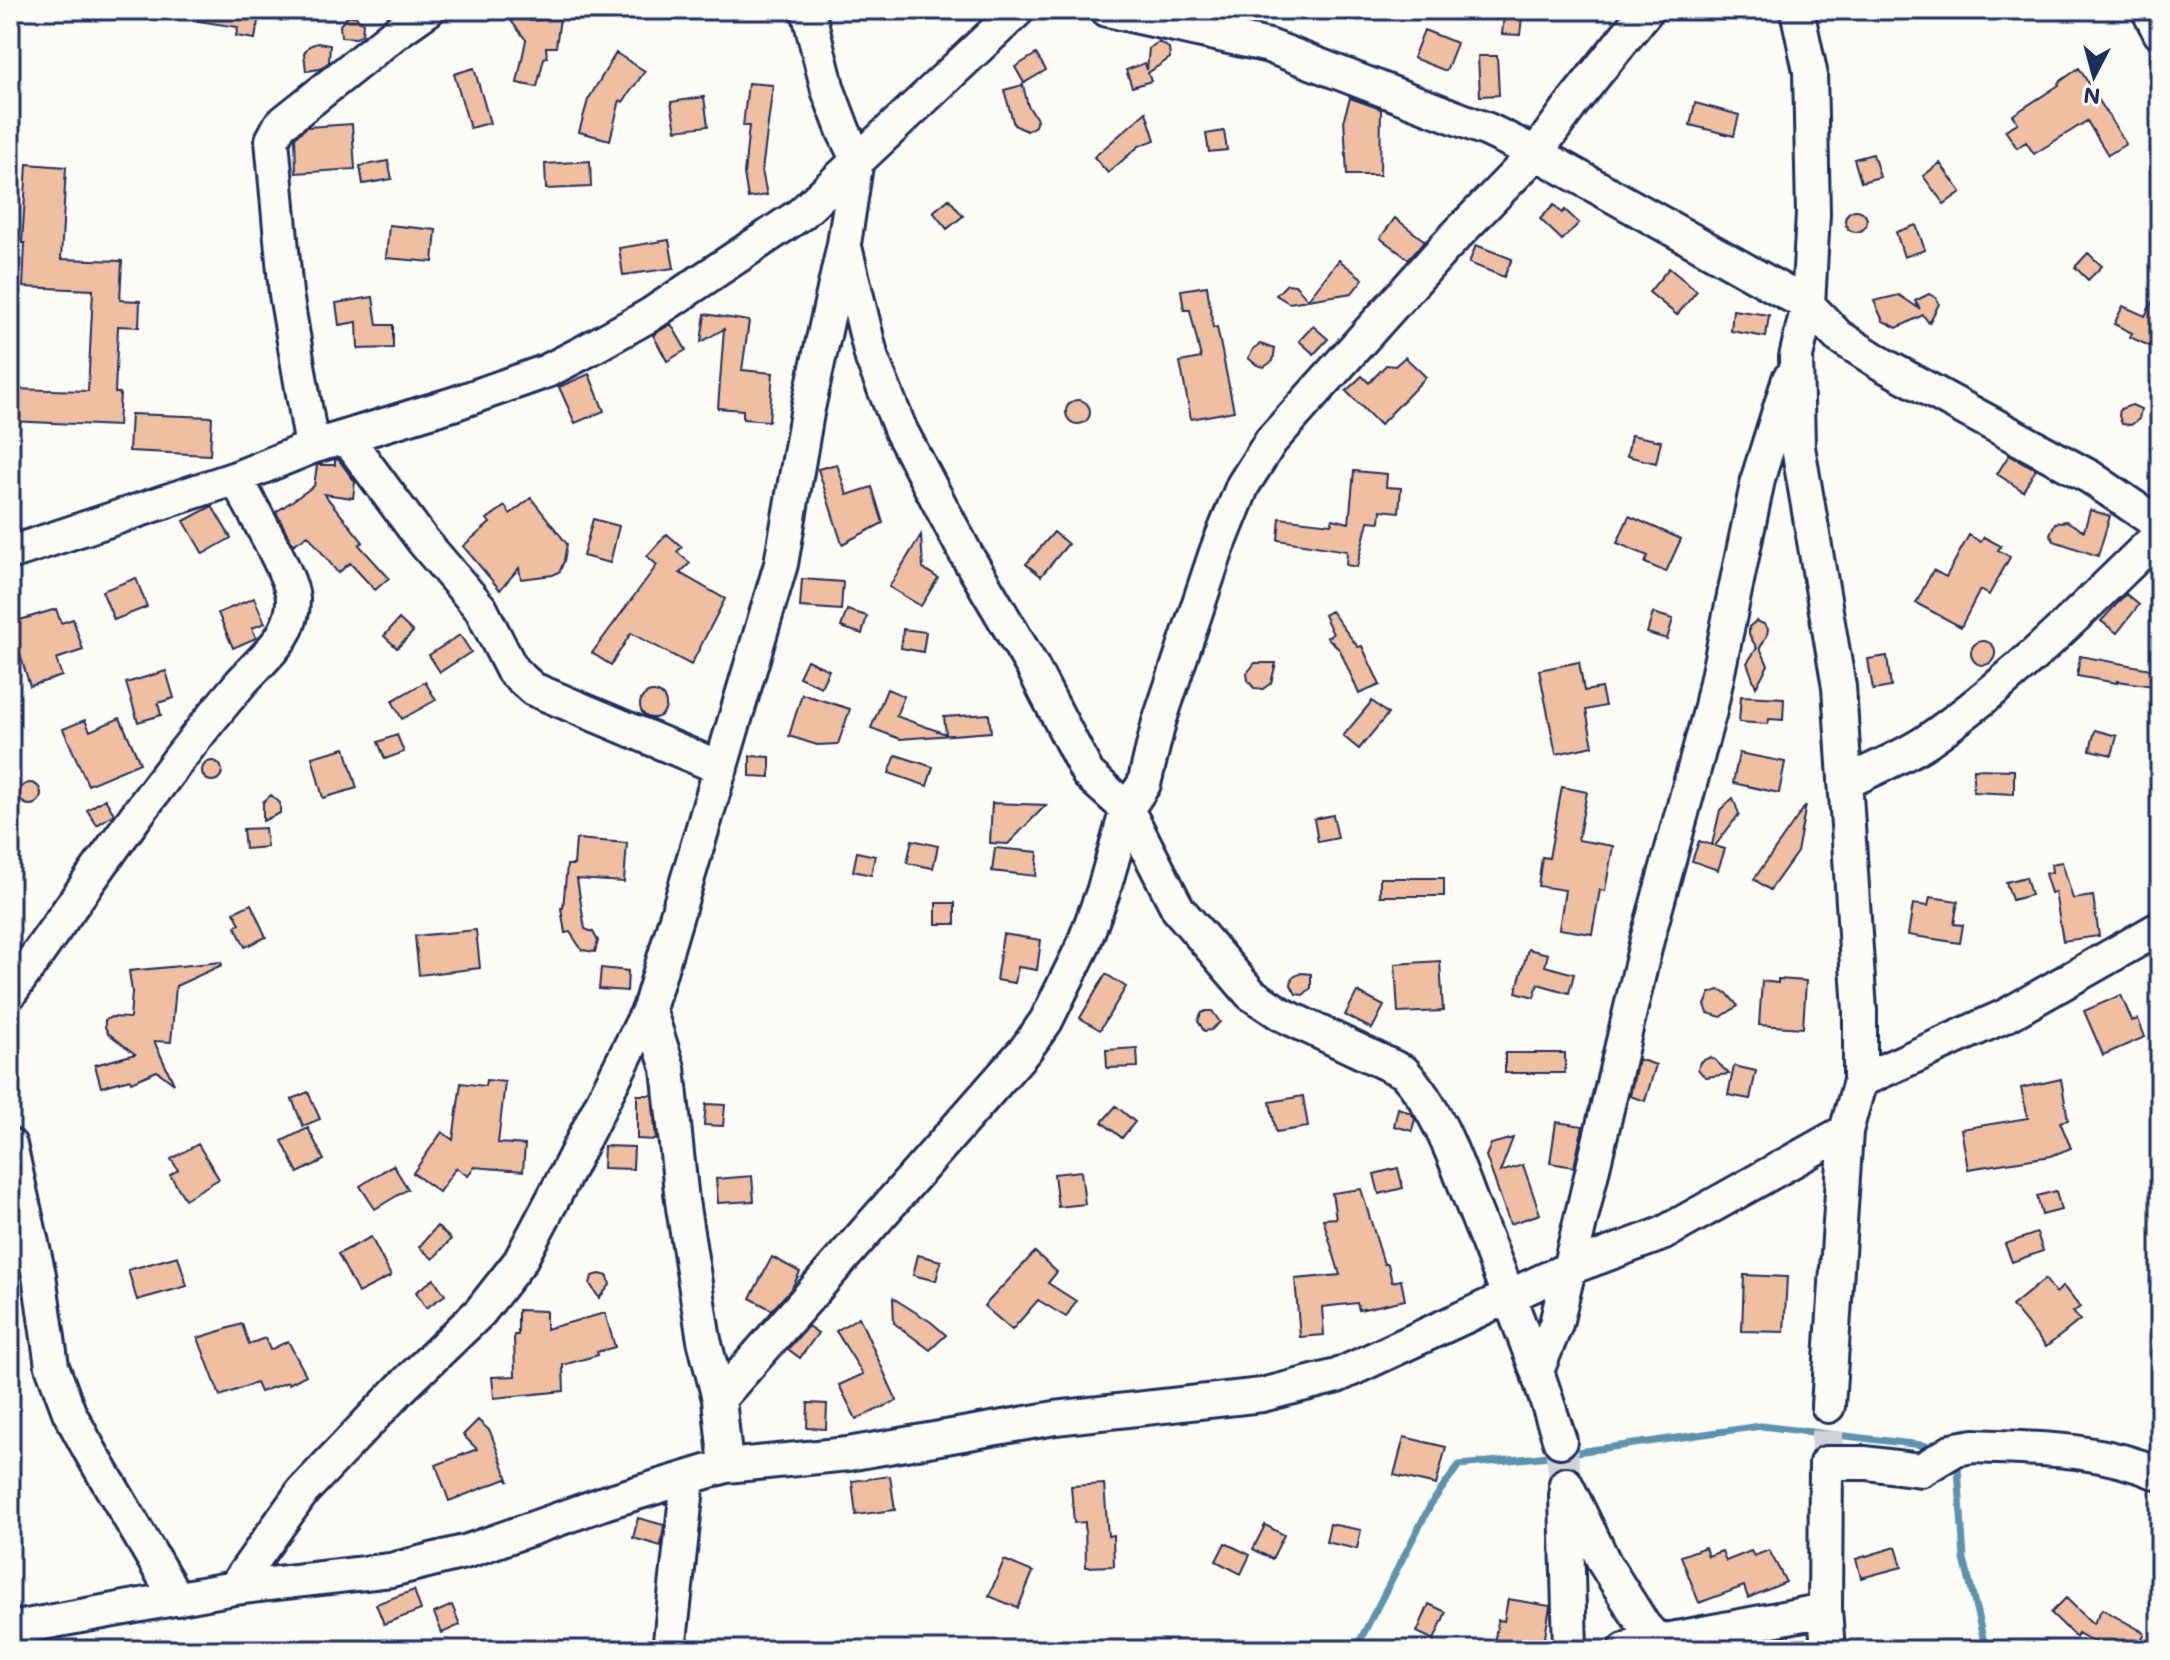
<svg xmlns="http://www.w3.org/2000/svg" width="2170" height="1660" viewBox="0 0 2170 1660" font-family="Mali,sans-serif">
	<rect width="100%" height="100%" fill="#fdfcf7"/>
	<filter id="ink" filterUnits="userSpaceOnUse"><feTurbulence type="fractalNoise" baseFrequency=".0125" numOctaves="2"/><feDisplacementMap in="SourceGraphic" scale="16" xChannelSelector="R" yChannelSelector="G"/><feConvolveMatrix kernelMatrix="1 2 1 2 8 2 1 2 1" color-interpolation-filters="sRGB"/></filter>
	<g filter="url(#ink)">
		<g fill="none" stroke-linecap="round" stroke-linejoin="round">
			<!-- stream -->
			<path stroke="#5c93ae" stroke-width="7" d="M1958,1468L1964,1559L1986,1650
				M1355,1650L1431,1504L1459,1465L1549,1456L1761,1426L1930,1446"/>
		</g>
		<!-- building -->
		<path fill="#f0bea1" stroke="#1b2f5e" stroke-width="2" d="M199,10H260L255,39L236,36L238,27L198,21Z
			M526,10L530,21L560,18L556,47H546L547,57L544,58L537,87L517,83L526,40L505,13Z
			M1504,15L1522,17L1520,35L1502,34Z
			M348,16H355L363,23L362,34L356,38L341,37L340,25Z
			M1424,30L1457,43L1446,71L1413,58Z
			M1159,42L1169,48L1170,58L1148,73L1151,81L1132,87L1126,70L1145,63L1147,70L1149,48Z
			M317,43L330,45L329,62L320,69L306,71L304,53L309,46Z
			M616,53L645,71L623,102L620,100L610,140L579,132L588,100Z
			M1036,54L1046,70L1024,83L1015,67Z
			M1478,56H1497L1499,95L1480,96Z
			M474,68L490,123L470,128L454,74Z
			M2079,68L2126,144L2108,155L2087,121L2034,154L2026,142L2017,148L2005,130L2018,123L2013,115L2059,85L2058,83Z
			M748,83L773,85L762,171L767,195L748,198L744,174L749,126H743Z
			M1023,85L1028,106L1037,119L1035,126L1027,131L1014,125L1004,90Z
			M704,97L708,126L676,130L671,102Z
			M1350,98L1381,109L1380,175H1347L1344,118Z
			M1695,103L1739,115L1734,136L1690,125Z
			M1146,112L1155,140L1139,146L1108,173L1094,157Z
			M352,124L355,169L296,173L295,137L307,127Z
			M1224,131L1227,150L1209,152L1206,134Z
			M1873,154L1880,177L1861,182L1854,159Z
			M388,161L392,179L363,184L360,166Z
			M590,161L591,187L546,189L545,164Z
			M1940,163L1961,192L1944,204L1923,176Z
			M27,164L66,167L61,259L122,261L120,300L140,301L139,327L118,326L115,393H120L118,426L10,421V389L88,391L93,290L23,287L25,243H22Z
			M949,199L963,216L947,229L933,212Z
			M1554,205L1562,213L1565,210L1579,223L1562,240L1540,219Z
			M1845 221a11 11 0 1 1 22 0a11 11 0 1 1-22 0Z
			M1395,218L1425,241L1408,259L1380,238Z
			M389,225L436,230L433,262L386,258Z
			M1916,225L1925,250L1904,257L1896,232Z
			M669,240L674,268L623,275L619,248Z
			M1476,245L1512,259L1504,277L1469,263Z
			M2088,253L2102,266L2088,280L2075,267Z
			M1339,260L1363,279L1352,293L1289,303L1276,295L1287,284L1295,285L1308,299Z
			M1669,268L1697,291L1677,315L1649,292Z
			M1207,286L1213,328L1217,327L1234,411L1191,419L1180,362L1201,358L1190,310H1184L1181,290Z
			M2160,287V351L2130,337L2132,333L2114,324L2123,306L2145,316Z
			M1929,294L1936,298L1939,304L1929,323L1923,315L1897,328L1883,321L1874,301L1899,295L1920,309L1915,301Z
			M373,297L377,325H393V348L358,349L357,322L339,325L336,303Z
			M1733,310L1769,315L1766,337L1731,331Z
			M705,314L749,321L742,370L773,373L769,421L743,419V410L718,408L724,329L701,342Z
			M671,324L686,350L667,361L653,335Z
			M1313,326L1328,339L1314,354L1299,341Z
			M1260,344L1275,349L1273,361L1264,367L1257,365L1248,358L1254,348Z
			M1405,357L1426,377L1380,425L1346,391L1362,376L1369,383L1386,365L1395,366Z
			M589,374L604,411L575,423L559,387Z
			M1066 412a12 12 0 1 1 24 0a12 12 0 1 1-24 0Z
			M2132,405L2141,409L2139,419L2131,425L2122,424L2119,416L2120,409Z
			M131,414L212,417L210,455L129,451Z
			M1631,435L1661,441L1656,463L1627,456Z
			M2009,455L2036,469L2023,491L1997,474Z
			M338,459L355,482L353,498L324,494L363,542L359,545L389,578L375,590L350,563L338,573L308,535L293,545L276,512L314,486L317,465H335V460Z
			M837,464L847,495L872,487L883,523L842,544L818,469Z
			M1354,471L1387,474L1386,487L1401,488L1399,512L1381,510L1380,522L1368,521L1357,567L1346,565L1347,551L1278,540L1280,518L1331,524L1333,519L1349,523Z
			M531,498L567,544L564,561L560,571L553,575L521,579L519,568L500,590L463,546L490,523L487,519L505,506L510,514Z
			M212,506L231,538L203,554L184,521Z
			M2090,510L2110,516L2098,556L2054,541L2050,534L2055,523L2066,521L2084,531Z
			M1629,516L1681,539L1666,572L1645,563L1648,556L1617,543Z
			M593,519L619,526L610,563L583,556Z
			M1054,532L1068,544L1041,576L1026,564Z
			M667,534L682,547L677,552L690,563L680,573L725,599L691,665L631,633L611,665L592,653L657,565L647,556Z
			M921,535L923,568L938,578L921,606L889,587Z
			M1969,535L1981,542L1984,537L2001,546L1998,550L2010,557L1989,595L1980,590L1961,627L1916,603L1933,570L1946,577Z
			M136,578L147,607L114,620L102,591Z
			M802,579L843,582L841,610L800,607Z
			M2126,594L2139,605L2117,633L2101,621Z
			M254,598L265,623L252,628L256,638L233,648L218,613Z
			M56,609L61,623L73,619L83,650L56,659L62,676L30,686L10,623Z
			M847,610L867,616L862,634L841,627Z
			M1331,611L1358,647L1362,646L1380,685L1359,694L1340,650L1327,637L1333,634L1324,615Z
			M1653,613L1673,619L1667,639L1647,633Z
			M399,619L413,632L397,648L384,636Z
			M1756,621L1764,624L1768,629L1767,635L1760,648L1768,665L1756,687L1747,663L1757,648L1749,635V627Z
			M903,629L926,632L923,652L901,648Z
			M460,635L471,652L440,672L429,655Z
			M1971 653a12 12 0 1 1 24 0a12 12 0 1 1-24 0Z
			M1887,656L1891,687L1873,690L1868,659Z
			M2080,656L2156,670L2153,686L2117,681V683L2077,676Z
			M807,660L829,670L821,687L799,677Z
			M1579,662L1584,691L1601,688L1605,706L1586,710L1593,746L1556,754L1539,670Z
			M1255,663H1276L1271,683L1263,689L1254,688L1248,681L1247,673Z
			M166,671L174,698L158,703L161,715L138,722L126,683Z
			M425,682L436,700L402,719L392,701Z
			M887,689L904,696L896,716L946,734L944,717L989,714L991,732L900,739L871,728Z
			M640 705a13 13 0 1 1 26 0a13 13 0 1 1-26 0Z
			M802,694L850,709L838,744L817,745L789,736Z
			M1741,696L1784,698L1783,720L1769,719L1768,724L1739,722Z
			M1372,701L1388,714L1359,749L1343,736Z
			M120,718L140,763L88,785L63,729L85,720L90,731Z
			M2095,730L2117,736L2112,755L2090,750Z
			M397,735L404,752L385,759L378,742Z
			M345,748L357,788L323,798L312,757Z
			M1739,753L1785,762L1779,793L1733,783Z
			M896,755L933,767L927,786L889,773Z
			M750,756L770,757V777L750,776Z
			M202 771a10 10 0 1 1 20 0a10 10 0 1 1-20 0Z
			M1974,769L2014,770V794L1973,792Z
			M19 794a11 11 0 1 1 22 0a11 11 0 1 1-22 0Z
			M1562,787L1587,792L1578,840L1613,846L1605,891L1600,890L1592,934L1559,929L1565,890L1538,886L1542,857L1549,858Z
			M271,795L280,803V813L263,821V802Z
			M1733,798L1739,814L1715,846L1725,849L1718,870L1692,861L1699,841L1712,845L1720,810Z
			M105,799L114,814L97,825L87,810Z
			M992,803L1046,805L1008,844L990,843Z
			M1806,805L1797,852L1770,890L1754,879Z
			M1333,815L1338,838L1318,842L1314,819Z
			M265,828L267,847L245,849L243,829Z
			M576,839L627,843L624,882L577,879L585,929L593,932L598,941L595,952L582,950L570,932L565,933L561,908H563L567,865H574Z
			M912,840L938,846L933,868L907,863Z
			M995,848L1038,852L1036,876L992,871Z
			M857,852L875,856L871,875L853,871Z
			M2062,862L2073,899L2093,896L2099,936L2063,941L2055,892L2051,893L2045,874L2052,872L2051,864Z
			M2026,877L2031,895L2012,900L2006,882Z
			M1380,878H1444V896H1380Z
			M1930,897L1958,901L1954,924L1963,925L1960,943L1908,935L1913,904L1928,906Z
			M936,903H955V924H936Z
			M251,904L266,937L245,947L235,926L240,924L234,912Z
			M476,930L480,968L419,975L415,936Z
			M1003,934L1041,940L1037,970L1018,967L1015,983L996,980Z
			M1528,949L1548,954L1545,966L1574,974L1569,993L1538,984L1534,997L1516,992Z
			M1440,961L1443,1011L1398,1013L1395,964Z
			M221,962L222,965L176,986L171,1042L154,1041L174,1084L157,1071L131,1082L130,1079L101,1087L95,1065L135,1054L108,1033L105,1027V1020L111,1017L130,1018L132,992L129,971Z
			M601,968L628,971L627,991L599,989Z
			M1301,973L1311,974V988L1303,995L1296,994L1291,985L1292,978Z
			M1106,974L1126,987L1100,1030L1080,1018Z
			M1778,979L1806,981L1803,1028L1759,1025L1762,981L1778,983Z
			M1719,990L1727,993L1738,1006L1721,1017L1708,1013L1705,1005L1710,993Z
			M1357,992L1384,1006L1372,1029L1345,1015Z
			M2121,995L2132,1021L2138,1019L2145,1037L2103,1055L2084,1011Z
			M1206,1011H1212L1220,1022L1211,1030L1204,1031L1198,1021L1201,1013Z
			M1137,1048L1138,1067L1107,1068L1106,1050Z
			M1505,1053H1565V1073H1505Z
			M1710,1057L1714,1059L1729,1074L1706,1077L1702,1074L1698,1069L1700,1062Z
			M1638,1059L1656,1065L1645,1101L1630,1096Z
			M1734,1066L1756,1071L1750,1099L1728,1095Z
			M2061,1079L2068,1120L2060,1122L2071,1148L2051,1156L1968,1169L1961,1129L2028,1118L2021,1088Z
			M486,1080L505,1082L498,1143L525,1145L523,1171L474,1167L468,1176L456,1168L439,1192L413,1173L442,1132L453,1140L461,1083L485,1086Z
			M308,1092L320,1119L303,1126L292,1099Z
			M637,1095H652L656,1140L637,1139Z
			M1303,1096L1308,1127L1276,1132L1270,1102Z
			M706,1104L725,1105L723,1126L704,1125Z
			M1116,1106L1135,1122L1122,1138L1102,1122Z
			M1398,1108L1411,1113L1415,1119L1412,1131L1394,1126Z
			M1556,1122L1583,1126L1574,1167L1550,1163Z
			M308,1128L324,1160L298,1173L282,1141Z
			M1513,1138L1500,1172L1523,1165L1540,1214L1510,1224L1486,1156L1491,1144Z
			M198,1144L219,1179L185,1199L170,1175L178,1170L171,1159Z
			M604,1146L634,1147L633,1169L603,1168Z
			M393,1165L408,1189L375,1209L360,1186Z
			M1398,1168L1403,1188L1379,1194L1374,1174Z
			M1081,1171L1085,1204L1058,1207L1054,1174Z
			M752,1176L754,1201L718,1203L716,1179Z
			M1361,1189L1384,1264H1388L1392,1282L1401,1280L1405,1300L1359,1310L1357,1303L1322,1307L1324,1335L1300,1337L1295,1279L1340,1275L1323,1219L1336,1218L1332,1193Z
			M2056,1191L2061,1210L2042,1215L2037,1196Z
			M437,1226L451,1239L433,1259L419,1247Z
			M2037,1233L2043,1251L2012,1262L2005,1244Z
			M371,1237L391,1276L358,1293L338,1254Z
			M1035,1252L1057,1272L1048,1283L1076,1301L1066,1317L1038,1300L1012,1330L984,1306Z
			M918,1255L941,1261L936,1281L913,1275Z
			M178,1256L187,1286L137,1300L128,1270Z
			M772,1257L800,1272L792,1288L772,1310L750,1298Z
			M600,1274L608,1276L610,1285L599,1298L590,1284L592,1276Z
			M1744,1275L1787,1277L1784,1332L1742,1331Z
			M434,1279L445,1295L426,1308L416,1292Z
			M2045,1279L2056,1293L2063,1286L2080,1307L2073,1312L2080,1320L2046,1347L2012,1306Z
			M893,1298L931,1322L946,1335L930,1350L894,1323Z
			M518,1310L546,1311V1329L605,1313L615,1347L597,1352L598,1355L563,1365L564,1391L494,1398L492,1377L515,1376L514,1335H518Z
			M859,1317L897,1401L856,1419L839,1385L863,1374L836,1331Z
			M242,1324L249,1344L265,1338L270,1350L288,1341L306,1375L289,1384L288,1382L260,1392L256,1383L220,1396L198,1338Z
			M808,1326L818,1333L800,1358L788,1349Z
			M808,1403L827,1404L826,1429L807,1428Z
			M478,1420L490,1431L509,1482L506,1479L449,1501L436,1465L477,1449L463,1435Z
			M1404,1437L1446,1447L1436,1485L1394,1475Z
			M890,1476L895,1510L856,1515L852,1481Z
			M1104,1484L1108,1536L1113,1535L1114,1566L1086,1567L1085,1522L1074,1523L1071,1486Z
			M638,1518L664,1525L661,1546L633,1538Z
			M1330,1524L1361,1530L1357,1549L1326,1542Z
			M1265,1525L1284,1535L1272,1559L1253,1549Z
			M1225,1543L1250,1555L1241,1574L1216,1561Z
			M1705,1547L1708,1556L1722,1551L1726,1561L1751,1551L1754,1556L1769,1550L1786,1582L1748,1598L1744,1586L1699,1603L1681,1556Z
			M1896,1547L1902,1567L1861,1578L1856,1559Z
			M1004,1560L1033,1572L1018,1608L989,1596Z
			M414,1590L421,1610L384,1624L376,1604Z
			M2066,1598L2093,1624L2102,1609L2145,1633L2136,1650H2108L2078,1633L2076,1637L2051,1613Z
			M1508,1599L1550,1606L1543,1650H1493L1498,1620L1504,1621Z
			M1429,1604L1446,1612L1434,1640L1417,1632Z
			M452,1605L460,1625L442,1633L434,1613Z"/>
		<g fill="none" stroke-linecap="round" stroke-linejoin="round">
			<!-- minor-tunnel -->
			<path stroke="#d0d3d8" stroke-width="32" stroke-dasharray="32 16" stroke-linecap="butt" d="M1560,1441L1566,1484
				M1826,1463L1828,1406"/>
			<defs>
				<path id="minor" d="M1107,10L1269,46L1488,130L1536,153L1808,305L1838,336L1882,364L2090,477L2160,525
					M1797,10L1810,71L1813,214L1808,305L1796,357L1798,447L1839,687L1860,1011V1081L1846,1131L1828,1406
					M2148,10L2160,33
					M846,251L872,359L901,431L966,554L1032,666L1088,774L1127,809L1178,909L1251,994L1281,1014L1404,1072C1439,1110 1456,1162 1474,1209C1496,1263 1517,1317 1537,1371
					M346,437L423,541L481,609L512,670L533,689L721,768
					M312,447L286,294L272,140L280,125L398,31L428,10
					M10,553L236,478L312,447L453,404L547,371L582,353L650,315L801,214L1018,10
					M1845,783C1872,769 1902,758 1927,741C2013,681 2085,607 2160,534
					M10,993C84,889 156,782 239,685C261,659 294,637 293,599C292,575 249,504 236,478
					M649,1009L668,1068L682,1201L704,1340L719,1399L726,1466
					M1860,1081L2007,1015L2160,928
					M10,1145L39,1275L52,1366L69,1412L90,1451L177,1599
					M719,1399L1026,1049L1046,1021L1082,948L1103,892L1127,809L1144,784L1159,722L1216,552L1243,485L1271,441L1444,248L1536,153L1574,101L1647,10
					M1560,1441L1537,1371L1556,1324L1647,940L1710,711L1759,475L1789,379
					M1566,1484L1605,1564L1644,1626L1653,1636L1666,1640L1825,1610
					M1566,1495L1570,1650
					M234,1588L303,1491L399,1390L480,1312L520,1261L565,1176L649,1009L781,564L807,413L844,244L857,159L844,132L828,90L808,10
					M10,1629L234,1588L391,1570L468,1551L607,1502L726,1466L848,1454L1055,1418L1262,1395L1337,1376L1570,1268L1662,1234L1846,1131
					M669,1650L688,1479
					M1625,1650L1653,1636
					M1828,1650L1825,1610L1826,1463H1866L1921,1470L1956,1449L1974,1446C2040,1449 2099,1448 2160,1474"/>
			</defs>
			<!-- minor casing -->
			<use href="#minor" stroke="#1b2f5e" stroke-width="38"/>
			<!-- minor -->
			<use href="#minor" stroke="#fdfcf7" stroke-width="32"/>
		</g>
	</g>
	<!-- margin -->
	<rect width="2170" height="1660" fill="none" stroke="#fdfcf7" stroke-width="40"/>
	<rect x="20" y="20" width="2130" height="1620" fill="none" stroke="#1b2f5e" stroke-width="3" filter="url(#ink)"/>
	<!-- north arrow -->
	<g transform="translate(2094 76) rotate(186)" stroke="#fdfcf7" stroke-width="6" paint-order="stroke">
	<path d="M0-6L14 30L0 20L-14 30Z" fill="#1b2f5e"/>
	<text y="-12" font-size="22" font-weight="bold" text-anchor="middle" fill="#1b2f5e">N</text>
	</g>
</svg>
